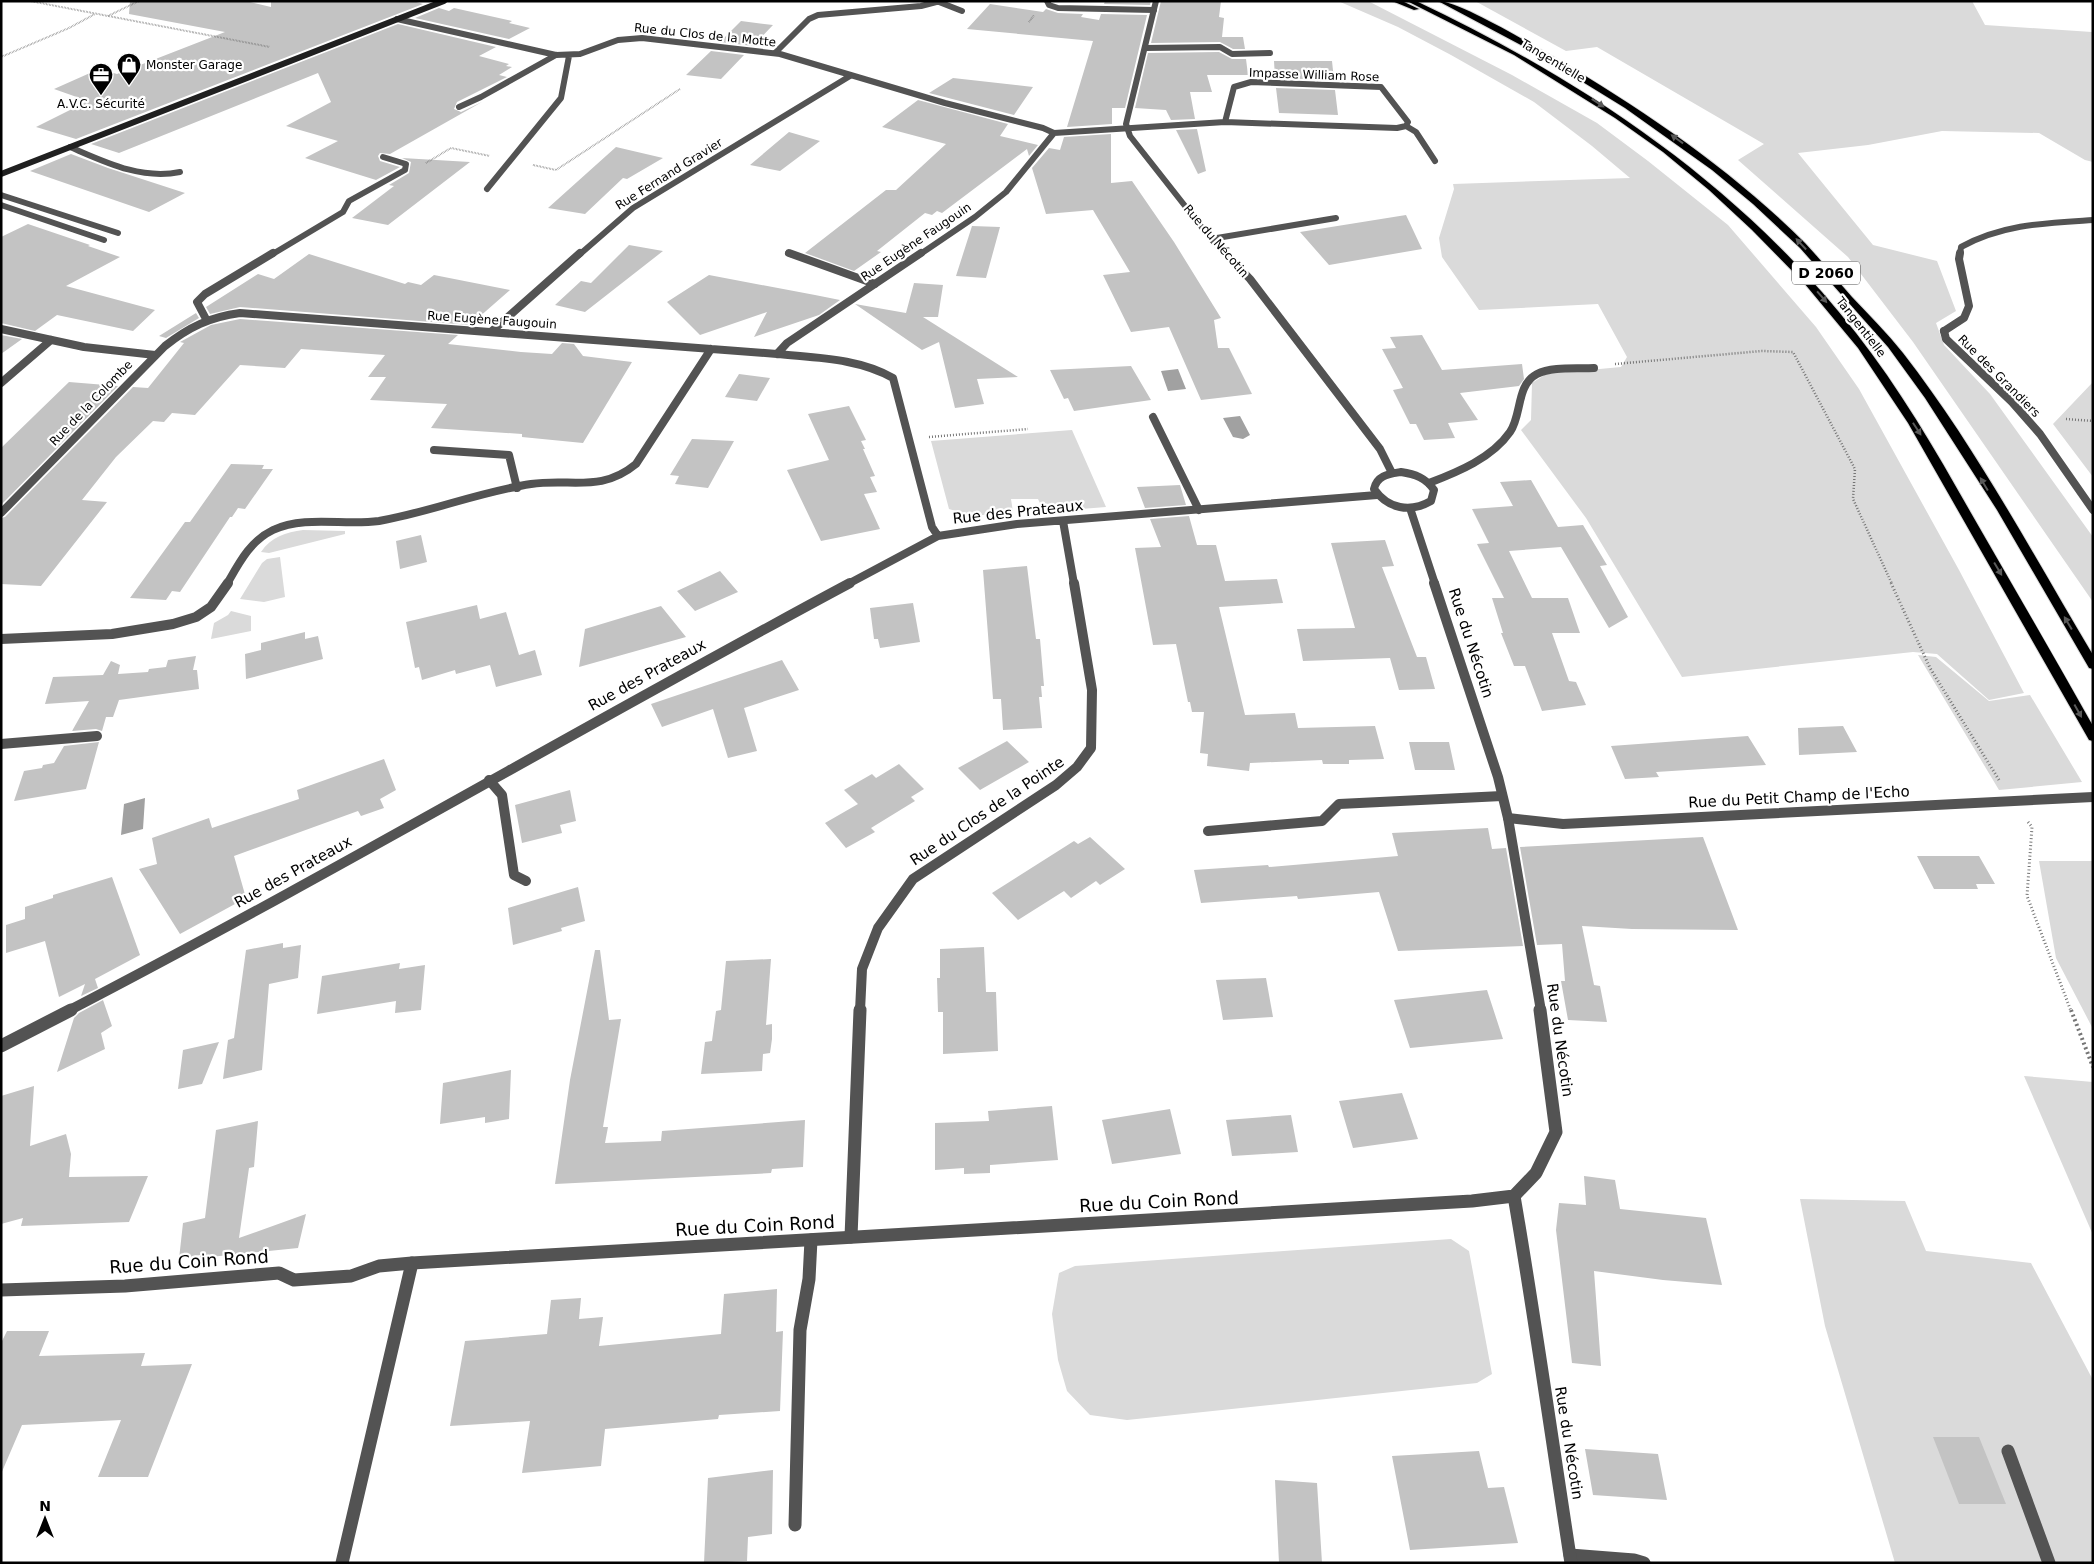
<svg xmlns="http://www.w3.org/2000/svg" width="2094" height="1564" viewBox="0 0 2094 1564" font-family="'DejaVu Sans',sans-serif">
	<rect width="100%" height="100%" fill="#fff"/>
	<!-- green -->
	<path fill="#dadada" d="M1338,1H1368L1512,75L1597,123L1648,161L1728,225L1816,327L1859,389L1959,570L2024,693L1989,700L1937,654L1913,652L1682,677L1586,518L1521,430L1531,420L1532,383L1546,374L1621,367L1627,357L1598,304L1479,310L1442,257L1439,238L1454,189L1453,184L1630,178L1592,146L1534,102L1451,55L1398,27Z
		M1475,1H1972L1985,25L2092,32L2093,162L2085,160L2039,133L1942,131L1868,145L1798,153L1873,245L1937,261L1956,311L1936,323L1944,345L1990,394L2093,537V602L1913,342L1848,257L1738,160L1764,144L1597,47L1566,51Z
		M2093,382V477L2053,424Z
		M1072,430L1106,507L1044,512L1038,499H1011L1013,512L972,516L949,509L931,441Z
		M303,530L345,531V534L269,553L261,552C271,537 286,532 303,530Z
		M280,557L285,597L264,602L240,599L262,563L267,559Z
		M231,611L251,616V631L211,639L214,623L228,615Z
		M1918,655L1936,657L1989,701L2030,695L2082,782L1999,790Z
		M2039,861H2093V1029L2056,958Z
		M2024,1076L2093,1082V1235Z
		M1800,1199L1905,1201L1926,1251L2031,1263L2093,1380V1563H1895L1825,1326Z
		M1451,1239L1469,1251L1492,1374L1477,1383L1127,1420L1090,1415L1067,1391L1058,1360L1052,1314L1059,1273L1075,1266Z"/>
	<!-- water -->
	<path fill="#a1a1a1" d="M1178,369L1186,389L1168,391L1161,371Z
		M1240,416L1250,435L1243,439L1233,437L1223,418Z
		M145,798L143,829L121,835L124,804Z"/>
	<!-- building -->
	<path fill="#c3c3c3" d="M130,1H246L271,7V1H413L423,4L76,139L36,127L88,101L54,89L99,69L117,74L225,32L129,14Z
		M1105,1H1151L1150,5L1104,4Z
		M1161,1H1221L1219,17L1224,18L1222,37H1243L1245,49H1233L1220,42L1151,43Z
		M990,4L1043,12L1046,9L1058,13L1083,14L1081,17L1099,20L1101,14L1147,15L1125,108H1112V124L1067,127L1093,41L967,29Z
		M439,8L449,11L454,8L512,21L509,23L530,28L509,39L415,18Z
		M741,21L773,25L753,46L720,42Z
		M398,24L496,47L479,56L509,64L506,66L512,67L499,75L507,77L457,102L454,109L461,112L482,102L390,154L380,153L378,156L380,161L400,167L376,180L305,158L338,141L286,126L331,102L318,73L119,153L91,144Z
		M711,51L744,55L721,79L686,75Z
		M1219,52L1232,59H1246L1248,75H1207L1212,92H1190L1195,119L1171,120L1166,110L1135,108L1148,53Z
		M1274,61H1332L1334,80L1275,78Z
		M953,78L1033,87L1014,115L929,93Z
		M1276,88L1335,90L1338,115L1279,113Z
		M918,100L1008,124L1000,136L1038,145L1029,156L1027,149L942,213L937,211L932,215L925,213L877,251L881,252L854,271L805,253L886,190H896L946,144L882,127Z
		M1197,129L1206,171L1198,174L1176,130Z
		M789,132L820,141L780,171L750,165Z
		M1111,134V183L1132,181L1174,242L1221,318L1214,320L1218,348H1229L1252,394L1201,400L1169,327L1131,332L1103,275L1130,272L1093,210L1046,214L1032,168L1049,148L1060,150L1064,137Z
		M616,147L663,158L627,179L623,178L585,214L548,208Z
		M71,154L108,168L185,193L149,212L30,171Z
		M402,158L470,162L388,225L352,218L394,186L389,185L409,173L411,162Z
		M1406,215L1422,249L1329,265L1300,232Z
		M28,224L90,245L88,246L120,257L66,286L155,310L133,331L57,315L35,331L1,323V237Z
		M972,226L1000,227L986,278L956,276Z
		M629,245L663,251L585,312L555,305L581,281L591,283Z
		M309,254L405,284L408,282L421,285L434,275L510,290L470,325L240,307L210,314L206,307L258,274L274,279Z
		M709,275L815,295L840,300L819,315L754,337L767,312L700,335L667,302Z
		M914,283L943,285L938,317H923L1018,377L977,379L984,404L955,408L939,342L922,350L855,304L906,313Z
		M196,313L199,318L166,338L159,336Z
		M240,319L458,335L448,344L521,352L552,354L562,343L574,344L583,356L632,362L583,443L522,437V434L431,428L447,404L370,400L386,377H368L385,355L301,349L285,368L240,365L195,415L172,413L164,422L153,421L116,457L82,500L107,502L41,586L1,584V518L5,517L133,387L148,388L184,343L180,342L211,325Z
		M1,335L22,339L1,354Z
		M1422,335L1442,370L1522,364L1524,379L1519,386L1460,393L1478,420L1448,423L1455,438L1424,440L1416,424H1410L1393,390L1403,388L1382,349L1396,348L1390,337Z
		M1131,366L1151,400L1074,411L1068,398L1064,399L1050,370Z
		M739,374L770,378L757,401L725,397Z
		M69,382L118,386L1,505V448Z
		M849,406L866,440L861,441L865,449H863L875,476L870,477L877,492L864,494L880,529L821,541L787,470L829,460L808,414Z
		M692,439L734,441L708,488L675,484L679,476L670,475Z
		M231,464L264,465L262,469H273L245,509L238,508L232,517H230L180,592L172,591L166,600L130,598L185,522H190Z
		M1531,480L1558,527L1583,525L1607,565L1600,566L1628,617L1609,628L1561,547L1509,551L1532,598H1568L1580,633H1552L1569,681L1576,682L1586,705L1542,711L1525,666H1514L1501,633H1503L1492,598H1504L1477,544L1489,543L1472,509L1513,506L1500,482Z
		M1180,485L1186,505L1145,508L1137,487Z
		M1189,516L1197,545H1216L1225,581L1277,579L1283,603L1219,607L1245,715L1295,713L1298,728L1375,726L1384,759L1349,760V764H1323L1322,760L1250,763L1249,771L1207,766L1208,754L1200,753L1204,712H1192L1190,702H1188L1176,644L1153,645L1135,548L1161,547L1150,519Z
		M421,535L427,562L400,569L396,541Z
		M1385,540L1394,566L1382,567L1417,657H1426L1435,689L1399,690L1390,658L1303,661L1297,629L1355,628L1331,543Z
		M1027,566L1036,639H1040L1044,686H1041L1042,697H1039L1042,728L1003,730L1001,699H993L983,570Z
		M720,571L738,592L695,611L677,591Z
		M913,603L920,642L880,648L878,639H874L870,608Z
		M477,605L480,619L506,612L519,655L535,650L542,675L496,687L490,665L456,674L455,670L422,680L419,667L415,668L406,622Z
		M661,606L686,637L579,667L585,629Z
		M305,632V639L318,636L323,659L246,679L245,654L261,650V643Z
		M196,656L193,670H197L199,689L119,700L113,717H106L102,731L96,729L72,731L89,701L45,704L53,677L103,675L111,661L120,665L118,674L148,672L149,669L166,667L168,660Z
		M782,660L799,690L744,708L757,751L728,758L713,709L662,727L651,704Z
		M1843,726L1857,752L1799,755L1798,728Z
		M1748,736L1766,765L1656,772L1659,777L1625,779L1611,746Z
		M1007,741L1029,762L980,790L958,768Z
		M99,742L86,789L14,801L24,771L42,768L43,765L54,763L64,746Z
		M1409,742H1449L1455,770H1415Z
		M384,759L396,790L380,799L384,808L361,816L358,811L234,856L246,898L180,934L139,869L157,864L152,838L209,818L212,828L299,799L297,790Z
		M899,764L924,789L911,797L915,801L871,828L875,832L846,848L825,823L858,804L844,790L872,774L876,778Z
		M570,790L576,821L560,825L562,833L522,843L515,805Z
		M1488,828L1492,849L1506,848L1523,946L1398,951L1379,892L1298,899L1297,896L1201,903L1194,870L1268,865L1269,867L1398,856L1392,833Z
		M1090,837L1125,869L1100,885L1096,881L1071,898L1064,891L1018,920L992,893L1074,841L1078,844Z
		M1703,837L1738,930L1632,929L1582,926L1594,985L1600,986L1607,1022L1568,1020L1561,981H1565L1562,944L1537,945L1520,847Z
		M1917,856H1979L1995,884H1976L1978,889H1934Z
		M112,877L140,955L95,979L98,988L81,996L85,984L59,997L45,941L6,953V925L25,919V907L53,898V895Z
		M578,887L585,921L561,928L562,931L513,945L508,908Z
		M283,943V948L301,945L298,978L269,984L262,1070L223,1079L228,1040L234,1038L246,950Z
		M984,947L986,992H996L998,1051L943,1054V1012H938L937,978H940V949Z
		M595,950H600L609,1020L621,1019L603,1127H608L605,1143L661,1141L662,1131L805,1120L803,1167L772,1169L771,1173L755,1174L555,1184L570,1080Z
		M771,959L766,1025L772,1024V1039L770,1053L763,1054L762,1071L701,1074L705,1042L712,1041L716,1011L721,1010L726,961Z
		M400,963L399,969L425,965L421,1010L395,1013L396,1001L317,1014L322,976Z
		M1266,978L1273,1017L1223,1020L1216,980Z
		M1487,990L1503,1039L1410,1048L1394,1000Z
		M103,1000L112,1026L101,1033L105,1049L57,1072L74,1018L79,1013Z
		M219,1042L202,1084L178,1089L183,1050Z
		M511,1070L509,1119L485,1123V1117L440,1124L443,1083Z
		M34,1086L30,1146L66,1134L71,1154L69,1177L148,1176L129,1222L21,1226L23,1218L1,1224V1096Z
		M1402,1093L1418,1139L1353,1148L1339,1101Z
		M1052,1106L1058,1160L990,1165V1173L964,1174V1168L935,1170V1123L989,1121L988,1111Z
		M1170,1109L1181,1154L1112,1164L1102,1120Z
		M1291,1115L1298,1152L1232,1156L1226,1120Z
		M258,1121L254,1167L249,1168L239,1238L306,1214L298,1248L200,1258V1255L179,1259L183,1223L205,1218L216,1130Z
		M1584,1176L1615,1180L1620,1209L1706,1218L1722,1285L1663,1280L1594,1271L1601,1366L1572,1363L1556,1230L1559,1203L1586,1205Z
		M777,1289L776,1332L783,1331L780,1411L719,1415L718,1419L605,1429L601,1466L522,1473L530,1421L450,1426L465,1341L547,1334L551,1300L581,1298L579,1319L603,1317L599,1346L721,1334L724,1294Z
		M7,1331H49L39,1356L145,1353L141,1366L192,1364L148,1477H98L121,1420L22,1425L1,1474V1343Z
		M1933,1437H1979L2006,1504H1959Z
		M1585,1449L1658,1454L1667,1500L1593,1495Z
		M1479,1451L1488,1488L1504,1487L1518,1543L1410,1550L1392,1456Z
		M773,1470L772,1534L748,1537L747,1561L704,1563L708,1478Z
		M1275,1480L1317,1483L1322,1563H1279Z"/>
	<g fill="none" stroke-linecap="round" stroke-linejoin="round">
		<defs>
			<path id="primary" d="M1392,1H1402L1419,9L1414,10Z
				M1407,1H1416C1585,81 1739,184 1856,333C1900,389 1936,451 1971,513C2012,584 2053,655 2093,726V741L2089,740L1908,423L1858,348L1804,283L1752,230L1709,190L1663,152L1615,118L1514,55Z
				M1438,1C1460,1 1534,46 1557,59C1645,111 1732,170 1805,243C1821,260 1836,279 1852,297C1869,315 1887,333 1903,353C1976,447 2032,553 2093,655V669L2089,668L1997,510L1925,398L1888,347L1800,248L1753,204L1712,170L1625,108L1534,52Z"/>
		</defs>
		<!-- primary casing -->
		<use href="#primary" stroke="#dbdbdb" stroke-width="2"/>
		<!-- path-far3 -->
		<path stroke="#757575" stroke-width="2" stroke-dasharray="0.5 1" stroke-linecap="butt" d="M30,1L270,47
			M108,16L139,1
			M1029,22L1034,15
			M1,57L69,28L95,14
			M426,163L451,148L490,156
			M533,165L556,170L680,89"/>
		<!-- path-far2 -->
		<path stroke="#757575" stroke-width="2.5" stroke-dasharray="1 2" stroke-linecap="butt" d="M1615,364L1762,351L1793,352L1855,469L1853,499L1892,584
			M2066,419L2093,421
			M929,437L1028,429"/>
		<!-- path-far1 -->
		<path stroke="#757575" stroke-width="3" stroke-dasharray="1 2.5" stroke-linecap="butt" d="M1891,583L1930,668L1999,780
			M2028,822L2032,827L2027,896L2071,1011"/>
		<!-- path -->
		<path stroke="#757575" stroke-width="4" stroke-dasharray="2 3" stroke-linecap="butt" d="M2071,1010L2093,1067"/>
		<!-- service-far3 -->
		<path stroke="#535353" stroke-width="6" d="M1047,1L1049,5L1058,8L1154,10
			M1145,48L1220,47L1232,54L1270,53
			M459,107L481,97L556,55
			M70,147C105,162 141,180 180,172
			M1,195L118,233
			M1,205L104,240
			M1211,239L1336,218
			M788,253L793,255
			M271,255L343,212L349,201L405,170L406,164L383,157
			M1960,255L1961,247C2003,224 2046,223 2093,220"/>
		<!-- service-far2 -->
		<path stroke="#535353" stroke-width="8" d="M789,253L875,284
			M206,319L197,302L205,294L273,253
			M1944,331L1964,318L1969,306L1959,259L1960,253
			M1,383L51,340
			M1153,417L1199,510"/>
		<!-- service-far1 -->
		<path stroke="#535353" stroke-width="10" d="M489,780L502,795L514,875L526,881
			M1208,831L1322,821L1339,804L1502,796"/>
		<!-- service -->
		<path stroke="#535353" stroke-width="13" d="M2008,1451L2049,1563
			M795,1525L800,1330L809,1279L811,1240
			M1570,1555L1634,1560L1644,1563
			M342,1563L412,1263"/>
		<!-- minor-far3 -->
		<path stroke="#535353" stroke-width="6" d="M939,2L962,11
			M397,19L556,55L580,54L618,40L642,38L780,54L945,103L1043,128L1054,133L1225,122
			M775,53L809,19L818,15L921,6L940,1
			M1251,82L1381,87L1408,122L1406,126L1397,128L1225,122L1234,87Z
			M1406,126L1416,132L1435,161
			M487,189L561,98L569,56
			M579,255L633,208L850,76
			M919,255L975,217L1006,192L1054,133"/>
		<!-- minor-far2 -->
		<path stroke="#535353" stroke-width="8" d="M1,329L84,347L155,355
			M492,331L580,253
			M1944,331L1946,339L2012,402L2040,434L2093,510
			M777,354L787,343L921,253
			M434,450L509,455L517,488
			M1429,483C1458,472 1492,458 1510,432C1522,415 1516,385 1537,374C1552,366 1577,369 1594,368
			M1,513L165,346C189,327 210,317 240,313L777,354C816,358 858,358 893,378L932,527L938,536
			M1063,521L1074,584
			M227,584C239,563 250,541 273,530C306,515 344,526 379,521C430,512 479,492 531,484C571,478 601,493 636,464L711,349
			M848,584L938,536L1017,524L1377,495"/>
		<!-- minor-far1 -->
		<path stroke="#535353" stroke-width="10" d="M1,639L112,634L173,624L196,617L211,607L228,583
			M1,744L97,736
			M1508,818L1563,824L2093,797
			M68,1011C332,874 588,723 850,583
			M860,1011L862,969L878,928L913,879L1056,785L1077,767L1091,748L1092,690L1074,583"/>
		<!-- minor -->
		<path stroke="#535353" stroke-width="13" d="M1,1046L71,1010
			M851,1237L860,1010"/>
		<!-- tertiary-far3 -->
		<path stroke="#535353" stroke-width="6" d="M1156,1L1126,124L1130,136L1211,239L1226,255"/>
		<!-- tertiary-far2 -->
		<path stroke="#535353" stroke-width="8" d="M1225,253L1250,279L1380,449L1392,473
			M1401,472C1415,474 1426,478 1434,490L1431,501C1410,513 1388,509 1374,489C1377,475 1389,474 1401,472Z
			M1410,508L1435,584"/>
		<!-- tertiary-far1 -->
		<path stroke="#535353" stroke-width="10" d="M1434,583L1498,777L1508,818L1541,1011"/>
		<!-- tertiary -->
		<path stroke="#535353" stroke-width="13" d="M1514,1196L1536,1173L1556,1132L1540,1010
			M1514,1196C1535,1318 1552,1441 1571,1563
			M1,1290L125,1286L279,1273L294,1280L351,1276L379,1266L412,1263L1472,1201L1514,1196"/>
		<!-- secondary -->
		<path stroke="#202020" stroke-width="6" d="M1,174L444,1"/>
		<!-- primary -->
		<use href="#primary" fill="#000" fill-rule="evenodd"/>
	</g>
	<!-- one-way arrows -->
	<defs><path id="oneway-solid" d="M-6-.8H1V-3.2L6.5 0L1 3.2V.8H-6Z" transform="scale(1.25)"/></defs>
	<g fill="#595959">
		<use href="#oneway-solid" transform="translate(1598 103) rotate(33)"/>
		<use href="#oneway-solid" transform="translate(1677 139) rotate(-144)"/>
		<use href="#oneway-solid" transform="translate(1801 244) rotate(-133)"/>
		<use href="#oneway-solid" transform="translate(1822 297) rotate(49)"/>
		<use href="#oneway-solid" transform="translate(1917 429) rotate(57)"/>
		<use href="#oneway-solid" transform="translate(1984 484) rotate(-121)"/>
		<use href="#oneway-solid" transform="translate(1998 569) rotate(59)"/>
		<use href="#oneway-solid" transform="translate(2068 623) rotate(-121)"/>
		<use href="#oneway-solid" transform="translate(2078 711) rotate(61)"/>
	</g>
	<!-- icons -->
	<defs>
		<symbol id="shop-pin" viewBox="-11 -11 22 30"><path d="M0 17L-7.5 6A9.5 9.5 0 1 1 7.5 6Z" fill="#000" stroke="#fff"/><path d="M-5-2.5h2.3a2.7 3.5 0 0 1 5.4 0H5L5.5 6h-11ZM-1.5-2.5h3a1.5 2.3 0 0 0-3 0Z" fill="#fff"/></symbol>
		<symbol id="office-pin" viewBox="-11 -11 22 30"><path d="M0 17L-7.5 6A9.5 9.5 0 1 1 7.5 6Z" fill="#000" stroke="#fff"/><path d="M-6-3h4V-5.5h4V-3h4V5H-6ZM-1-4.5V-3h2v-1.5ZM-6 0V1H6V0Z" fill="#fff"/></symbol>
	</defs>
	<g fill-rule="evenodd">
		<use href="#shop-pin" x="115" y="51" width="28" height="38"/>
		<use href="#office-pin" x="87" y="61" width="28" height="38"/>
	</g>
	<g text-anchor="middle" stroke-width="4.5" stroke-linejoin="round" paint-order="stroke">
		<!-- far-street labels -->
		<g font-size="12" fill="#000" stroke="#fff">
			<text transform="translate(705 35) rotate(6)" y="4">Rue du Clos de la Motte</text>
			<text transform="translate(1553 61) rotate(31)" y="4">Tangentielle</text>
			<text transform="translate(1314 75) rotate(2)" y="4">Impasse William Rose</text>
			<text transform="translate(669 174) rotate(-32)" y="4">Rue Fernand Gravier</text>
			<text transform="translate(1216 241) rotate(49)" y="4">Rue du Nécotin</text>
			<text transform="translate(916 242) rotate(-34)" y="4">Rue Eugène Faugouin</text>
			<text transform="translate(492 320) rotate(4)" y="4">Rue Eugène Faugouin</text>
			<text transform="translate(1861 327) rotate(52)" y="4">Tangentielle</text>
			<text transform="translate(1999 376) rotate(45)" y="4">Rue des Grandiers</text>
			<text transform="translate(91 403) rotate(-46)" y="4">Rue de la Colombe</text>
		</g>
		<!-- far-poi labels -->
		<g font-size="12" fill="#000" stroke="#fff" text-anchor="start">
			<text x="146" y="69">Monster Garage</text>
			<text x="101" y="108" text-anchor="middle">A.V.C. Sécurité</text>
		</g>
		<!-- shield labels -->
		<rect fill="#fff" stroke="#4c4c4c" stroke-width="1" x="1792" y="261.5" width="68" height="23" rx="4"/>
		<g font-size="14" font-weight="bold" fill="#000">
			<text x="1826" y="278">D 2060</text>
		</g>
		<!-- street labels -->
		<g font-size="15" fill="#000" stroke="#fff">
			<text transform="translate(1018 512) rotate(-6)" y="5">Rue des Prateaux</text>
			<text transform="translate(1471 643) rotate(72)" y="5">Rue du Nécotin</text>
			<text transform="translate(647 675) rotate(-29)" y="5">Rue des Prateaux</text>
			<text transform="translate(1799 797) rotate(-3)" y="5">Rue du Petit Champ de l'Echo</text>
			<text transform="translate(987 811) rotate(-34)" y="5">Rue du Clos de la Pointe</text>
			<text transform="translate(293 872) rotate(-29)" y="5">Rue des Prateaux</text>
			<text transform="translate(1560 1040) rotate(82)" y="5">Rue du Nécotin</text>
			<text transform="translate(1569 1443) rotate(81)" y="5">Rue du Nécotin</text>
		</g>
		<!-- near-street labels -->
		<g font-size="18" fill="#000" stroke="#fff">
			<text transform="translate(1159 1202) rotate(-3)" y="6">Rue du Coin Rond</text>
			<text transform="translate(755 1226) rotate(-3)" y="6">Rue du Coin Rond</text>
			<text transform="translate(189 1262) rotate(-4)" y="6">Rue du Coin Rond</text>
		</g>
	</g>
	<!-- border -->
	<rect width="2094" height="1564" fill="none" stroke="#000000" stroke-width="5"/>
	<!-- north arrow -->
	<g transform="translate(45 1519)" stroke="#ffffff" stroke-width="4" paint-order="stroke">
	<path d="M0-4L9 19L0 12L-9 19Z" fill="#000000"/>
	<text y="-8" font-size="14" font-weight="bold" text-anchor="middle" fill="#000000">N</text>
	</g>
</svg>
